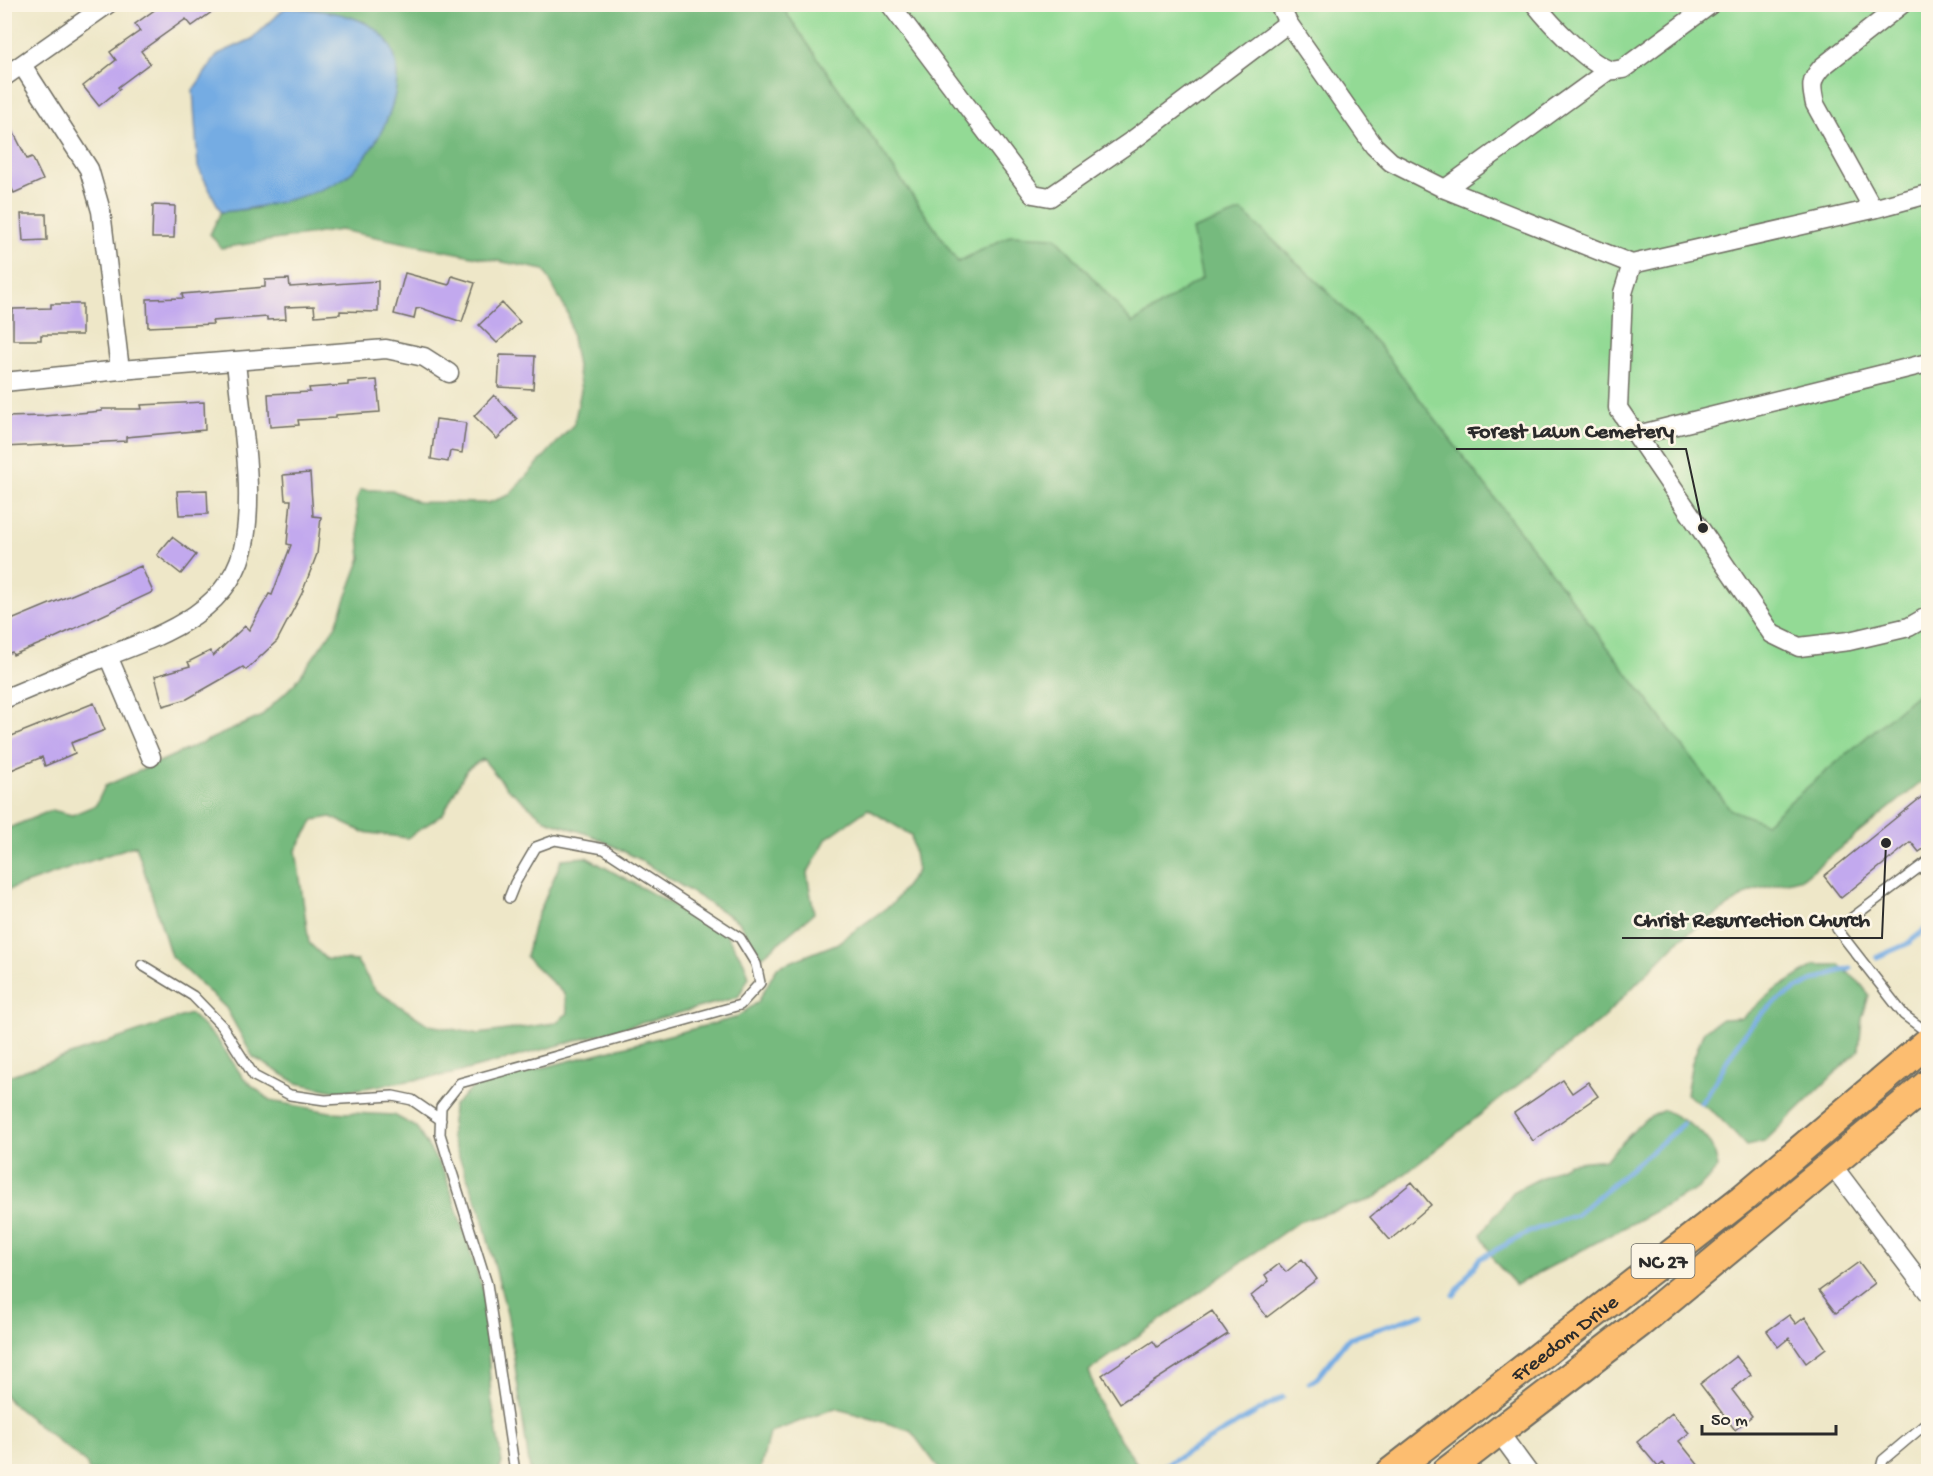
<svg xmlns="http://www.w3.org/2000/svg" width="1933" height="1476" viewBox="0 0 1933 1476" font-family="'Gochi Hand',sans-serif">
	<rect width="100%" height="100%" fill="#fcf5e5"/>
	<filter id="ink" filterUnits="userSpaceOnUse"><feTurbulence type="fractalNoise" baseFrequency=".0167" numOctaves="2"/><feDisplacementMap in="SourceGraphic" scale="12" xChannelSelector="R" yChannelSelector="G"/><feConvolveMatrix kernelMatrix="1 2 1 2 8 2 1 2 1" color-interpolation-filters="sRGB"/></filter>
	<filter id="wash" filterUnits="userSpaceOnUse"><feTurbulence type="fractalNoise" baseFrequency=".008" numOctaves="4" result="noise"/><feDisplacementMap in="SourceGraphic" scale="24" xChannelSelector="R" yChannelSelector="G"/><feGaussianBlur stdDeviation="1.35" result="paint"/><feColorMatrix in="noise" values="0 0 0 0 0 0 0 0 0 0 0 0 0 0 0 0 0 1.4 0 .05"/><feComposite in="paint" operator="in"/></filter>
	<g filter="url(#wash)">
		<rect width="100%" height="100%" fill="#eee7c8"/>
		<!-- green -->
		<path fill="#93da95" stroke="#5f8260" stroke-width="1.5" d="M470,5H1928V741L1739,889L831,712Z"/>
		<!-- forest -->
		<path fill="#76ba7e" stroke="#507254" stroke-width="1.5" d="M303,5H781L958,262L1011,235L1056,237L1133,323L1202,278L1192,230L1242,211L1326,290L1378,344L1731,810L1765,823L1928,685V777L1803,878L1751,891L1680,939L1602,1019L1373,1199L1298,1222L1089,1371L1104,1416L1142,1471H941L910,1430L835,1408L769,1433L760,1471H530L508,1317L480,1209L451,1137L453,1106L476,1085L735,1018L758,1002L777,967L836,944L893,903L917,871L911,835L868,809L827,838L807,874L814,913L762,957L739,922L637,858L593,836L546,820L507,788L483,759L467,769L443,814L407,838L363,832L331,817L314,820L296,850L309,943L326,959L357,961L375,990L429,1025L479,1034L555,1023L568,1013L564,994L526,957L533,927L562,859L586,857L726,934L744,962L749,977L738,997L452,1074L339,1092L297,1083L253,1057L226,1008L171,956L136,845L5,891L4,830L52,810L72,815L96,805L105,786L260,717L296,682L336,625L361,558L356,501L360,490H392L418,502L488,503L509,495L574,424L581,390L568,314L544,270L340,230L221,248L210,234L221,212L258,208L365,22L315,9L303,8Z
			M1815,965H1839L1860,983L1869,995L1862,1019L1859,1050L1764,1142L1746,1146L1718,1116L1686,1094L1692,1062L1704,1031L1722,1019L1742,1018L1772,992Z
			M190,1014L217,1039L244,1079L271,1101L330,1112L394,1115L416,1127L445,1174L484,1293L491,1397L502,1463L499,1471H89L87,1464L11,1403L4,1394L5,1077Z
			M1664,1110C1691,1124 1714,1135 1718,1168L1699,1188L1516,1285L1495,1262L1481,1234L1513,1192L1569,1163L1606,1159L1644,1120Z"/>
		<!-- water -->
		<path fill="#75ace3" stroke="#506c87" stroke-width="1.5" d="M285,8C315,9 357,12 380,33C419,68 383,143 352,172C327,195 255,209 221,212L198,167L193,90L218,54L252,39Z"/>
		<g fill="none" stroke-linecap="round" stroke-linejoin="round">
			<!-- stream -->
			<path stroke="#75ace3" stroke-width="5" d="M1877,957L1907,944L1928,927
				M1701,1103C1720,1077 1733,1045 1754,1022C1779,994 1815,978 1850,968
				M1454,1295L1479,1259L1531,1231L1576,1215L1683,1124
				M1309,1383L1317,1378L1348,1339L1423,1314
				M1153,1472L1283,1397"/>
		</g>
		<g id="blocks">
			<!-- building -->
			<path fill="#c2a9ee" d="M163,4H223L192,26L186,19L141,51L150,63L118,87L120,89L99,106L83,86L116,60L110,52L140,31L135,24Z
				M4,113L27,159L32,157L43,180L14,193L4,172Z
				M153,205L175,206L174,238H152Z
				M21,214H46L47,240L23,241Z
				M405,273L449,285L452,276L475,283L462,322L421,308L416,309L414,319L394,314Z
				M289,279L290,287L378,281V312L340,311V314L315,316L314,306L285,307L286,319L267,320V317L212,321L213,324L148,327L147,299L183,298L182,294L265,287V280Z
				M502,303L520,322L497,343L479,325Z
				M51,304H82V335H41V340H13V309L51,308Z
				M500,355L535,356L533,389L498,387Z
				M377,380L380,412L336,415V418L298,420L299,425L270,427L268,394L310,392L309,388L348,385V382Z
				M494,395L517,419L497,439L474,416Z
				M204,402L205,430L126,437V441L4,447V417L44,416L102,411V409H142L141,405Z
				M436,419L466,423L462,453L450,451L448,462L431,459Z
				M310,473L313,516L321,517L317,554L302,593L277,641L246,670L243,667L187,699L163,706L155,676L190,666L188,662L210,651L213,656L245,626L249,630L269,594L272,595L291,545L287,544L291,500H285L283,475Z
				M207,490L208,514L179,515L177,491Z
				M172,537L196,555L181,574L157,555Z
				M141,566L153,592L52,639L13,655L12,652L4,655V623Z
				M94,703L105,730L71,743L75,753L45,766L42,757L4,773V739Z
				M1929,791V845L1919,852L1911,842L1841,898L1824,876Z
				M1563,1080L1572,1093L1588,1082L1598,1096L1533,1141L1514,1113Z
				M1412,1182L1431,1205L1390,1240L1370,1217Z
				M1302,1259L1317,1279L1267,1317L1251,1296L1269,1281L1265,1275L1279,1264L1286,1272Z
				M1859,1262L1875,1283L1836,1313L1819,1291Z
				M1212,1311L1228,1334L1120,1403L1102,1375L1153,1341L1157,1347Z
				M1789,1315L1796,1324L1805,1317L1826,1348L1806,1363L1789,1338L1778,1347L1767,1331Z
				M1736,1356L1751,1375L1732,1390L1752,1416L1735,1430L1700,1384Z
				M1672,1413L1689,1433L1679,1441L1704,1472H1670L1663,1463L1658,1467L1637,1442Z"/>
		</g>
	</g>
	<g filter="url(#ink)">
		<use href="#blocks" fill-opacity="0" stroke="#6f6d62" stroke-width="1.5"/>
		<g fill="none" stroke-linecap="round" stroke-linejoin="round">
			<defs>
				<path id="lane" d="M1928,861L1837,929L1904,1015L1928,1033
					M509,898L515,883L536,847L555,840L604,849L740,938L756,964L760,983L740,1005L460,1083L441,1107L440,1134L487,1284L515,1472
					M142,965L193,996L222,1026L254,1076L290,1095L325,1100L393,1096L412,1100L441,1120
					M1880,1472L1883,1460L1928,1422"/>
				<path id="street" d="M890,4L1033,194L1050,197L1133,140L1288,23
					M1279,4L1288,23L1374,146L1391,162L1445,189L1609,70
					M1535,4C1550,23 1586,62 1609,70C1612,71 1618,70 1623,69L1711,4
					M22,65L89,169L101,211L120,370L386,349L424,357L449,373
					M4,77L108,4
					M1445,189L1632,264
					M1928,194L1873,209L1632,264L1623,293L1618,408L1772,634L1799,647L1849,641L1909,627L1928,616
					M1873,209L1815,104C1811,87 1810,80 1822,67L1902,4
					M4,382L120,370
					M1637,435L1928,363
					M108,656L151,757
					M4,699C35,686 66,673 97,660C157,637 234,613 245,539C254,481 241,419 236,361
					M1832,1165L1928,1292
					M1498,1431L1528,1472"/>
				<g id="primary">
					<path id="s1" d="M1391,1472L1742,1199L1928,1042"/>
					<path d="M1446,1472L1640,1323L1928,1084"/>
				</g>
			</defs>
			<!-- lane casing -->
			<use href="#lane" stroke="#6f6d62" stroke-width="12"/>
			<!-- street casing -->
			<use href="#street" stroke="#6f6d62" stroke-width="21"/>
			<!-- primary casing -->
			<use href="#primary" stroke="#6f6d62" stroke-width="32"/>
			<!-- lane -->
			<use href="#lane" stroke="#fff" stroke-width="9"/>
			<!-- street -->
			<use href="#street" stroke="#fff" stroke-width="18"/>
			<!-- primary -->
			<use href="#primary" stroke="#fcbd6f" stroke-width="28"/>
		</g>
	</g>
	<g text-anchor="middle" stroke-width="5" stroke-linejoin="round" paint-order="stroke">
		<!-- shield labels -->
		<rect fill="#fcf5e5" stroke="#6a6863" stroke-width="1.5" x="1631.5" y="1244" width="63" height="34" rx="4.5"/>
		<g font-size="20" font-weight="bold" fill="#2b2b2b">
			<text x="1663" y="1268">NC 27</text>
		</g>
		<!-- street labels -->
		<g font-size="21" fill="#2b2b2b" stroke="#fcf5e5">
			<text dy="7" stroke="none"><textPath href="#s1" startOffset="219">Freedom Drive</textPath></text>
		</g>
	</g>
	<!-- callouts -->
	<path fill="none" stroke="#2b2b2b" stroke-width="2" d="M1703 528L1686 449H1456M1886 843L1882 938H1622"/>
	<g fill="#2b2b2b" stroke="#fcf5e5" stroke-width="2">
		<circle cx="1703" cy="528" r="6"/>
		<circle cx="1886" cy="843" r="6"/>
	</g>
	<g font-size="22" text-anchor="middle" font-weight="bold" fill="#2b2b2b" stroke="#fcf5e5" stroke-width="5" stroke-linejoin="round" paint-order="stroke">
		<text x="1571" y="437">Forest Lawn Cemetery</text>
		<text x="1752" y="926">Christ Resurrection Church</text>
	</g>
	<!-- margin -->
	<rect width="1933" height="1476" fill="none" stroke="#fcf5e5" stroke-width="24"/>
	<!-- scale -->
	<path d="M1702 1425v9h134v-9" fill="none" stroke="#2b2b2b" stroke-width="3"/>
	<text x="1711" y="1425" font-size="18" fill="#2b2b2b" stroke="#fcf5e5" stroke-width="4.5" paint-order="stroke">50 m</text>
</svg>
